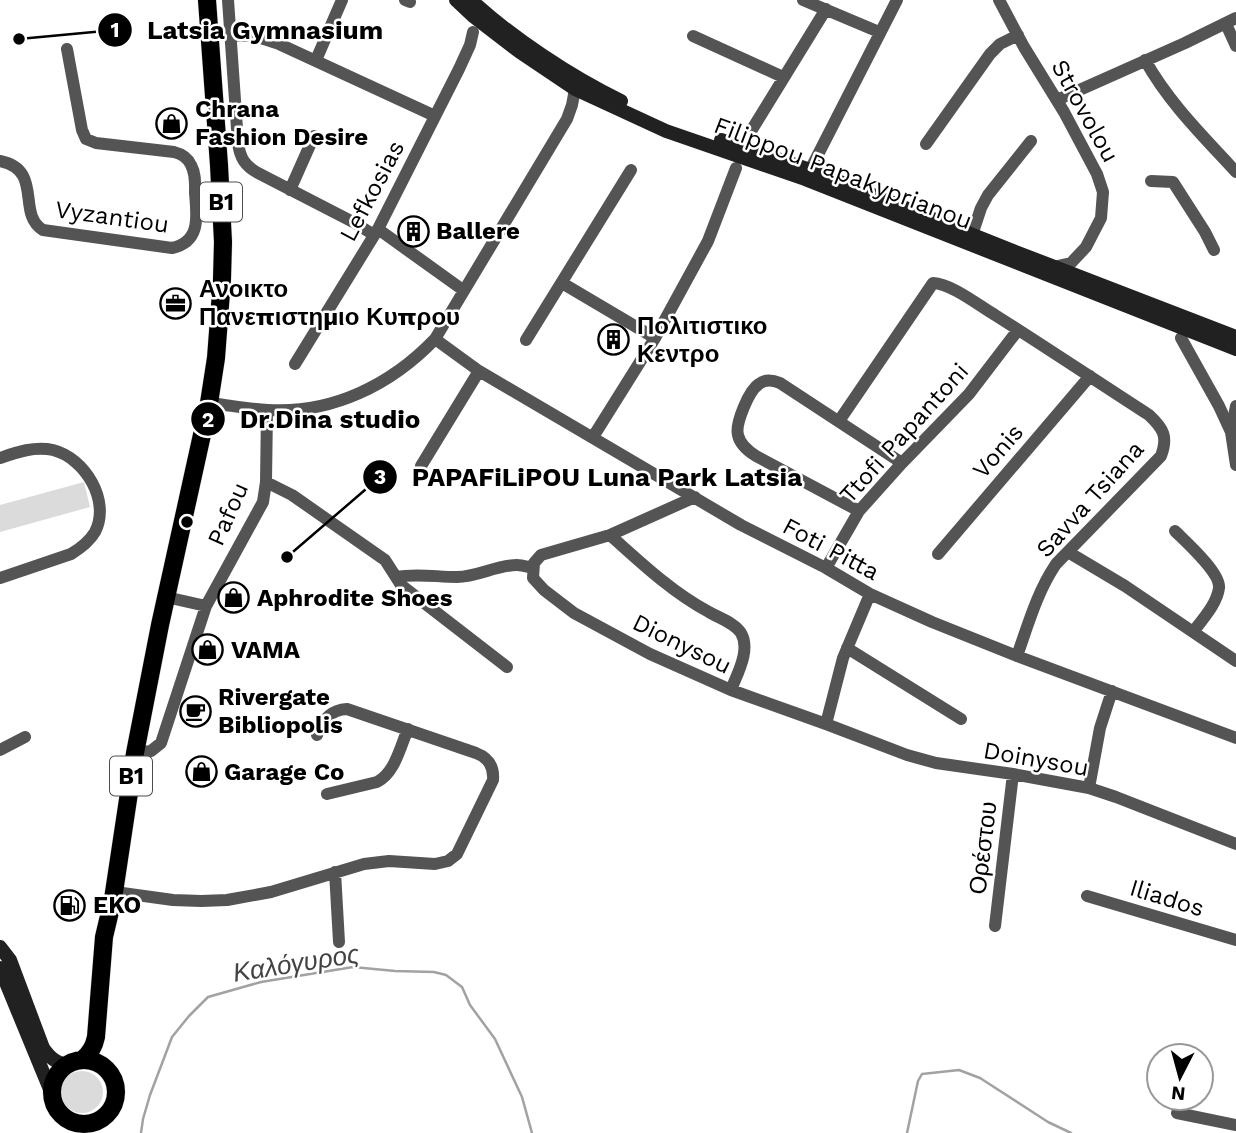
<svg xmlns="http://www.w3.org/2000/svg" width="1236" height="1133" viewBox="0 0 1236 1133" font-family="'Work Sans',sans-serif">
	<rect width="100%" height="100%" fill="#fff"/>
	<!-- green -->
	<path fill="#dbdbdb" d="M84,482L90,507L0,532V505Z
		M61 1092a21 21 0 1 1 42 0a21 21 0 1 1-42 0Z"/>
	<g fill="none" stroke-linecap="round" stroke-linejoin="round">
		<!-- stream -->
		<path stroke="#a2a2a2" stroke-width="2.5" d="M141,1133L143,1119L150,1095L172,1037L189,1016L208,997L261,982L353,967L395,971L434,972L446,975L462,987L470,1005L495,1039L522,1097L532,1133
			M907,1133L918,1081L922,1074L959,1070L980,1078L1048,1122L1071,1133"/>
		<defs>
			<path id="primary" d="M82,1060C90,1054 94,1047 96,1037L104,937L113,899L135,753L160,625L209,403L216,358L222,279L223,242L219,165L207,0
				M52 1092a32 32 0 1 1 64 0a32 32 0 1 1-64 0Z"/>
		</defs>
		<!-- primary casing -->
		<use href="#primary" stroke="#dbdbdb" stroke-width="19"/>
		<!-- street -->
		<path stroke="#545454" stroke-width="12" d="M228,0L238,143C240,158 245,166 258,173L355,223L374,235
			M405,0L410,2
			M803,0L879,32
			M999,0L1024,47L1064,112L1097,174L1103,192L1101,218L1086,247L1071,263L1053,267
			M1226,24L1236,46
			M231,36C249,34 263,38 279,44L435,116
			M693,36L783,77
			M316,60L342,0
			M1145,60C1169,103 1203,136 1236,172
			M1057,100L1185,43L1236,18
			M748,136L826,9
			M926,144L990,54L1000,44L1018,35
			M0,161C44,170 16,214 43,230L172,248C201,242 197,216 195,193C195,184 196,174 191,165C188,158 182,154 174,152L96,143L86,139L82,130L67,49
			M807,176L897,0
			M1151,181L1173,182L1205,232L1214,250
			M290,190L314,136
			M378,229L463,290
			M972,235L981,208L988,195L1031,141
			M562,283L655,338
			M1181,338L1219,406L1231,432
			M435,339L479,371L741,525L826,568L870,594L932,622L1017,656L1236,738
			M526,340L631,170
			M295,364L378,229L459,69L470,45L473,32
			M209,403C228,405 248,409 268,410C332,414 391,385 435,339L567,119L572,105L575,89
			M1236,406L1231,432L1236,465
			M839,421L933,283C952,284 978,305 995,315C1047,348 1098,382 1149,415C1164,429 1168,437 1161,456L1056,564C1037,592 1028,625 1017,656
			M593,437L655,338L708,241L736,168
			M0,458C17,452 35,446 53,450C85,458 111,501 95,532C89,542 81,548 71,554L0,578
			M421,466L479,371
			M266,482L292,495L385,560L401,585L507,667
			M695,497L610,535L541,555L534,563L533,578L544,590L574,613L650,654L731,690L826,724L907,755L936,763L1013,774L1089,788L1116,797L1236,844
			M859,511L756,456C748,451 740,445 738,435C735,424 749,390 759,384C765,379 773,380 780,383L902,463
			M1175,531C1186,542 1221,573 1219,588C1217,604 1202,620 1193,632
			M610,535C641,563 673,593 709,612C719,618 735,623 741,633C751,650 737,674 731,690
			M1068,552L1125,586L1236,661
			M938,554L1090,376
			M826,568L859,511L902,463L969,394L1018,330
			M396,577C416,573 437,577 457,577C477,577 497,565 517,565C522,565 528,567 533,568
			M166,597L206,606
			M847,648L961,719
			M826,724L843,658L870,594
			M0,750L25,737
			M135,753L151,751L161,743L206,606L263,502L266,482L267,410
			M1089,788L1100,728L1112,691
			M327,794L377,782C395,773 400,747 408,729
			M335,872L339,942
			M115,892L173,900L201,901L227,900L271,892L364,864L389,861L435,864L448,861L457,854L493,780C494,767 489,758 476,753L347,709C330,710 322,720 317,735
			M1087,896L1236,940
			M995,926L1013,774
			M1177,1113L1236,1125"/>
		<!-- secondary -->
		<path stroke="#212121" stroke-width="14" d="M456,0L473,16L520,52L575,89L666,131L805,179L1236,349
			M471,0C511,37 571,77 621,101
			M721,140L810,170L1013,251L1236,337
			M0,947L10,960L43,1048C50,1058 55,1062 67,1065
			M0,968L52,1094"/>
		<!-- primary -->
		<use href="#primary" stroke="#000" stroke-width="18"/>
	</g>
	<!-- icons -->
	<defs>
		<symbol id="shop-ring" viewBox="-11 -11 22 22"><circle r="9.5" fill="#fff" stroke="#000" stroke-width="1.5"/><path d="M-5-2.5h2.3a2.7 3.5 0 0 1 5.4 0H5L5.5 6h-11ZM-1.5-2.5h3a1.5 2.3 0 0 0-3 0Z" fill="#000"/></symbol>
		<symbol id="building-ring" viewBox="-11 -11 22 22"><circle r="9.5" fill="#fff" stroke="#000" stroke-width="1.5"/><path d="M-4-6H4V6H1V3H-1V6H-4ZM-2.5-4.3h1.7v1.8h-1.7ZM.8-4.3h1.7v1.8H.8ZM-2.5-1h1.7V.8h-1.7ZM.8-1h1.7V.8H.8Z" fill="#000"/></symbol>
		<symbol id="office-ring" viewBox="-11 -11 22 22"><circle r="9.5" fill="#fff" stroke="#000" stroke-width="1.5"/><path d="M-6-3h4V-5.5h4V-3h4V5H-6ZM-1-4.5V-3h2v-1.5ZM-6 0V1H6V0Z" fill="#000"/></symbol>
		<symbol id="cafe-ring" viewBox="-11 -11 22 22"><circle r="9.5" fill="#fff" stroke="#000" stroke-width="1.5"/><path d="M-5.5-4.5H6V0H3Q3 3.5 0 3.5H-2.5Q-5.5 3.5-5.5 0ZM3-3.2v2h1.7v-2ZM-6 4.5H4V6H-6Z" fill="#000"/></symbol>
		<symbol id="fuel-ring" viewBox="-11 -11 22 22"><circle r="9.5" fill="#fff" stroke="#000" stroke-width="1.5"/><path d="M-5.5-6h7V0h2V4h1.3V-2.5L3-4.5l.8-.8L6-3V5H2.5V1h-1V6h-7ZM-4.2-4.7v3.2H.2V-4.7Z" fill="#000"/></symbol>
	</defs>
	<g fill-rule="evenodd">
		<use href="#shop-ring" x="154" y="106" width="35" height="35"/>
		<use href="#building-ring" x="396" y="214" width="35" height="35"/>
		<use href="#office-ring" x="158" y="286" width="35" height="35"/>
		<use href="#building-ring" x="596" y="322" width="35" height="35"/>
		<use href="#shop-ring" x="216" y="580" width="35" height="35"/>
		<use href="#shop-ring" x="190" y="632" width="35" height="35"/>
		<use href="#cafe-ring" x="178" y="694" width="35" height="35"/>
		<use href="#shop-ring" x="184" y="754" width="35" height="35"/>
		<use href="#fuel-ring" x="52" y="888" width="35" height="35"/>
	</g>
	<g text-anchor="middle" stroke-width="5" stroke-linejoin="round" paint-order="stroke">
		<!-- shield labels -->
		<g fill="#fff" stroke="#4c4c4c" stroke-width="2">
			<rect x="200" y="182.5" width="42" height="39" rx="5"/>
			<rect x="110" y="756.5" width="42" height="39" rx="5"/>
		</g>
		<g font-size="23" font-weight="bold" fill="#000">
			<text x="221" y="210">B1</text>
			<text x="131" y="784">B1</text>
		</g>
		<!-- poi labels -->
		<g font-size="24" font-weight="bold" fill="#000" stroke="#fff" text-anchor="start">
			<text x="195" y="117">Chrana<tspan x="195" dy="28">Fashion Desire</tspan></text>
			<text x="436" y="239">Ballere</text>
			<text x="199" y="297">Ανοικτο<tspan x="199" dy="28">Πανεπιστημιο Κυπρου</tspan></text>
			<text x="637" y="334">Πολιτιστικο<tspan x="637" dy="28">Κεντρο</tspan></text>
			<text x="257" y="606">Aphrodite Shoes</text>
			<text x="231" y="658">VAMA</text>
			<text x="218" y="705">Rivergate<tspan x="218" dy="28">Bibliopolis</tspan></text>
			<text x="224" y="780">Garage Co</text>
			<text x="93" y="913">EKO</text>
		</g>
		<!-- street labels -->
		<g font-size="24" fill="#000" stroke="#fff">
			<text transform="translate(1085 111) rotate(61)" y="8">Strovolou</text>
			<text transform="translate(843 173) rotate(21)" y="8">Filippou Papakyprianou</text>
			<text transform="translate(372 191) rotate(-62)" y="8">Lefkosias</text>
			<text transform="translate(112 217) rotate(8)" y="8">Vyzantiou</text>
			<text transform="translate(904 433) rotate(-48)" y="8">Ttofi Papantoni</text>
			<text transform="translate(998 451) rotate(-49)" y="8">Vonis</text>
			<text transform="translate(1090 499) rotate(-48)" y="8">Savva Tsiana</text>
			<text transform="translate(228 514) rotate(-66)" y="8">Pafou</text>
			<text transform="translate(831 549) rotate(28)" y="8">Foti Pitta</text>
			<text transform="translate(682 644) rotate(26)" y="8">Dionysou</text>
			<text transform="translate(1036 759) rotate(10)" y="8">Doinysou</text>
			<text transform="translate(983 848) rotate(-83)" y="8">Ορέστου</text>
			<text transform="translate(1167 898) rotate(17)" y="8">Iliados</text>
		</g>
		<!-- water labels -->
		<g font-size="26" font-style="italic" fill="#434343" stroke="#fff">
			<text transform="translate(296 963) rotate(-9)" y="9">Καλόγυρος</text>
		</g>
	</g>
	<!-- callouts -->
	<path fill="none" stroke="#000" stroke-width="2.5" d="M19 39L115 30M187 522L208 419M287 557L380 477"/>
	<g fill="#000" stroke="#fff" stroke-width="2.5">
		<circle cx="19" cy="39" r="7"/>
		<circle cx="187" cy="522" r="7"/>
		<circle cx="287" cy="557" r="7"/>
		<circle cx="115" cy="30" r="18"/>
		<circle cx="208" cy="419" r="18"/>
		<circle cx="380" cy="477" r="18"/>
	</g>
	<g font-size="21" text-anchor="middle" font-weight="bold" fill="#fff">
		<text x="115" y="37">1</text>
		<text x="208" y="427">2</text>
		<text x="380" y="484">3</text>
	</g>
	<g font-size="26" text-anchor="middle" font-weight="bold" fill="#000" stroke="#fff" stroke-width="5" stroke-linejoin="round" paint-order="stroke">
		<text x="265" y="39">Latsia Gymnasium</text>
		<text x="330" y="428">Dr.Dina studio</text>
		<text x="607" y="486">PAPAFiLiPOU Luna Park Latsia</text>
	</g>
	<!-- north arrow -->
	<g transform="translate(1180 1077) rotate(186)"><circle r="33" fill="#ffffff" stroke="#999999" stroke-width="2"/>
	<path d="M0-5L12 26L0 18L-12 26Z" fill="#000000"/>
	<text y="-10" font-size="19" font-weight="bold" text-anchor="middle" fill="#000000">N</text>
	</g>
</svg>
